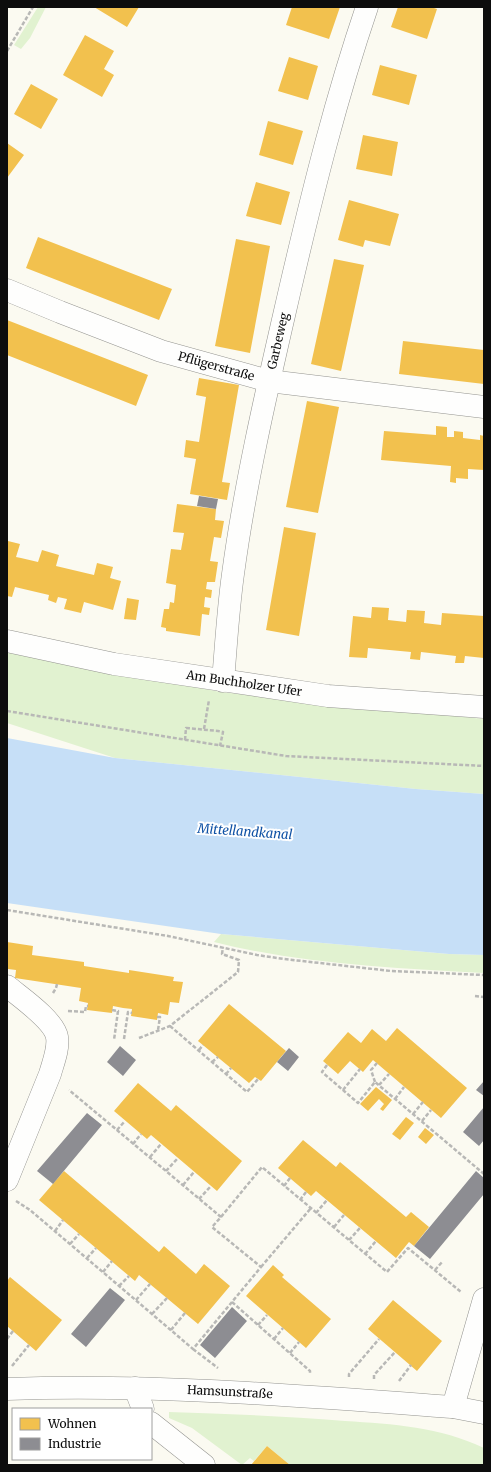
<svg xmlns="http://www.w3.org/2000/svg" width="491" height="1472" viewBox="0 0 491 1472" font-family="Merriweather,serif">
	<rect width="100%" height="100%" fill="#fbfaf1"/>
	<!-- green -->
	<path fill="#e1f2d0" d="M38,7H46L30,38L21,49L14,45Z
		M7,648L220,692L484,719V794L416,789L115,758L7,723Z
		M221,934L449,954L484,955V973C394,968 302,964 214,942Z
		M169,1412C228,1414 287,1416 345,1421C393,1424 440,1427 484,1448V1465H290L267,1446L254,1461L250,1458L242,1465L192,1428L169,1418Z"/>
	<!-- water -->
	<path fill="#c6dff7" d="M7,738L115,758L416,789L484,794V955L449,954L221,934L7,903Z"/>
	<!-- homes -->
	<path fill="#f2c14e" d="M94,7H139L127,27Z
		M292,7H340L329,39L286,25Z
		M398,7H431L437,9L427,39L391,27Z
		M85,35L114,51L104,69L114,75L102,97L63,75Z
		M289,57L318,66L308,100L278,91Z
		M380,65L417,75L409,105L372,95Z
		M31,84L58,99L41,129L14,114Z
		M268,121L303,131L293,165L259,155Z
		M363,135L398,142L392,176L356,169Z
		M7,143L24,155L7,178Z
		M256,182L290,192L281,225L246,216Z
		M349,200L399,214L390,246L365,240L363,247L338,240Z
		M38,237L172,289L159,320L26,268Z
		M236,239L270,246L250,353L215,346Z
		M334,259L364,265L341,371L311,364Z
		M7,320L148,375L136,406L7,355Z
		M403,341L484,350V384L399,374Z
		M199,378L239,385L222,482L230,483L227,500L190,494L196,459L184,457L186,440L199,442L206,397L196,395Z
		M307,401L339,407L318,513L286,507Z
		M436,426L447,427V437H454V431L463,432V438L480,440V435L484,436V470L468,469V479L456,478V483L450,482L451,466L381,460L384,431L436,435Z
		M177,504L216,509L215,520L224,521L221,538L214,537L210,561L218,562L215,582H207L206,589L212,590L211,598L205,597L204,607L210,608L209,615L202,614L200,636L166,631V628L161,627L164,609H169L170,602L174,603L176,585L166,583L171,549L181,550L184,533L173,532Z
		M284,527L316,533L299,636L266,630Z
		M8,541L20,544L16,557L21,558L38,562L42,550L59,555L56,566L94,575L97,563L113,567L110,578L121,581L113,610L84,602L81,613L64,609L67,599L58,597L56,603L48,600L49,595L15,587L12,597L7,596Z
		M127,598L139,600L136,620L124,619Z
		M372,607L389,608L388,620L406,622L407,610L425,611L424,623L441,625L442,613L484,616V658L465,656L464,663H455L456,656L421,652L420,660L410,659L411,652L368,648L367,658L349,657L353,616L371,618Z
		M7,942L33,946L32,955L84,962V966L129,973V970L174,977L173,981L183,982L179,1003L170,1002L168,1015L158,1013L157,1020L131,1016L132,1009L123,1008L113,1006L112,1013L87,1010L88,1003L79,1001L81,988L15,978L16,970L8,969Z
		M229,1004L286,1051L261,1081L255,1077L249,1083L198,1041Z
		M397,1028L467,1088L441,1118L373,1060L363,1072L350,1061L338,1074L323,1061L348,1032L361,1043L372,1029L386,1041Z
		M138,1083L171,1111L176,1105L242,1161L217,1191L151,1135L147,1139L114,1111Z
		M376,1087L392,1100L383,1111L380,1109L384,1104L379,1099L368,1111L360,1104Z
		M406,1117L414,1123L400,1140L392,1134Z
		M425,1128L434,1135L426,1144L418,1137Z
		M303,1140L336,1167L340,1162L406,1217L411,1212L429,1227L414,1246L409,1242L396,1258L316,1191L311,1196L278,1168Z
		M64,1171L159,1252L164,1246L196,1274L204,1264L230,1286L198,1324L139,1275L135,1281L39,1200Z
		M273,1265L284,1275L282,1277L331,1319L306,1348L246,1296Z
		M10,1277L62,1320L36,1351L7,1326V1281Z
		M393,1300L442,1341L417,1371L368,1329Z
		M267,1446L290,1465H251Z"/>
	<!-- industry -->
	<path fill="#8d8d92" d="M199,496L218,499L216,509L197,506Z
		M120,1046L136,1060L123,1076L107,1062Z
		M289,1048L299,1057L288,1071L277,1062Z
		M484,1081V1096L476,1090Z
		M484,1107V1140L479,1146L463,1132Z
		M87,1113L102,1125L53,1184L37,1171Z
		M476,1171L484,1178V1194L430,1259L414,1246Z
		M110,1288L125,1300L86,1347L71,1334Z
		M232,1307L247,1321L215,1358L200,1345Z"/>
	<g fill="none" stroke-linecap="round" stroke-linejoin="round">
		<defs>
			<g id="minor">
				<path id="s1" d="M7,290L60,312L161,351L269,381L484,407"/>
				<path id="s2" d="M7,641L114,664L328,696L484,707"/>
				<path id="s3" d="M223,681C226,646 228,610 233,574C246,477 269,381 291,285C313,191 336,98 367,7"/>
				<path d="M7,986C20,997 54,1020 57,1037C59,1049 53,1063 50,1074L7,1180"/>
				<path d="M135,1388L143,1409"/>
				<path id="s4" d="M7,1389C157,1384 304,1396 453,1407L484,1413"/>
				<path d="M453,1407L484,1299"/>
				<path d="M151,1423L204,1465"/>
			</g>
		</defs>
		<!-- minor casing -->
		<use href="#minor" stroke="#949490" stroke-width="23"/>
		<!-- path -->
		<path stroke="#b8b8b6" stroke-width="2.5" stroke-dasharray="4 2" stroke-linecap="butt" d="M7,51L33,7
			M7,711L286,756L484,766
			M204,729L209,700
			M185,740L186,728L218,731L223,732L220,746
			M7,910L168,936L257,955L284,959L391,971L484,975
			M53,993L56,988L57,984
			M475,996L484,997
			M112,1010L118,1011L114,1040
			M68,1011L85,1012L86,1006H88
			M157,1017H160L158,1030
			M170,1026L247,1092L258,1079
			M139,1038L170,1026L238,972L239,960L222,954L223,947
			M124,1039L128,1012L132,1013
			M199,1050L203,1045
			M212,1062L218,1057
			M327,1065L322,1072L358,1103L375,1082L484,1174
			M226,1074L231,1068
			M375,1082L371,1070L377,1063
			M379,1085L389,1074
			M343,1090L360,1069
			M395,1099L404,1087
			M413,1114L423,1102
			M422,1121L431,1110
			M117,1130L125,1121
			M133,1144L141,1134
			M150,1157L161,1144
			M166,1171L178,1158
			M183,1185L194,1172
			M284,1186L290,1178
			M199,1199L211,1186
			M300,1200L306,1192
			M16,1201L30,1210L193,1349L261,1267L212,1227L221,1217L69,1090
			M316,1213L327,1200
			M221,1217L262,1167L387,1272L408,1248L461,1292
			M334,1227L344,1215
			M55,1231L63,1220
			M349,1240L360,1228
			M70,1244L79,1234
			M365,1254L376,1241
			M87,1258L96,1248
			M261,1267L311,1208
			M435,1270L443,1261
			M103,1272L112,1261
			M119,1286L129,1276
			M136,1300L150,1284
			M232,1302L310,1371V1374
			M152,1314L167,1298
			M258,1325L267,1315
			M171,1330L185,1313
			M7,1339L13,1331
			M274,1339L283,1328
			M193,1349L218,1368
			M290,1353L299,1342
			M12,1366L29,1345
			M349,1377V1374L379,1339
			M374,1379V1375L395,1352
			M399,1381L411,1365"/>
		<!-- minor -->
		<use href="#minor" stroke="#fefefd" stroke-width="22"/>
	</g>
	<g text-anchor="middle" stroke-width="4" stroke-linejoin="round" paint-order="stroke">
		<!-- street labels -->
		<g font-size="12" fill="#0d0d0d" stroke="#fff">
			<text dy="4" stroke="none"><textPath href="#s3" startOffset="345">Garbeweg</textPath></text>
			<text dy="4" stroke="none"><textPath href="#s1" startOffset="223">Pflügerstraße</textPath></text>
			<text dy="4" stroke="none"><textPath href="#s2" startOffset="241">Am Buchholzer Ufer</textPath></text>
			<text dy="4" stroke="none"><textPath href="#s4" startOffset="223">Hamsunstraße</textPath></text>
		</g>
		<!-- water labels -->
		<g font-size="13" font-style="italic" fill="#1052a5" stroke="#fff">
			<text transform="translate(245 831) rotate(4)" y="5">Mittellandkanal</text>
		</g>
	</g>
	<!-- border -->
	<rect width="491" height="1472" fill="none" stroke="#0d0d0d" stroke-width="16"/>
	<!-- legend -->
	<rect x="12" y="1408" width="140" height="52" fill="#ffffff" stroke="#9e9e9e"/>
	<rect x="20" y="1418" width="20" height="12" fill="#f2c14e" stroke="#9e9e9e"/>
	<text x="48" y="1428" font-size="12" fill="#0d0d0d">Wohnen</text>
	<rect x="20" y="1438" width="20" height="12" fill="#8d8d92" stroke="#9e9e9e"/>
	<text x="48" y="1448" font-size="12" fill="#0d0d0d">Industrie</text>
</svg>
